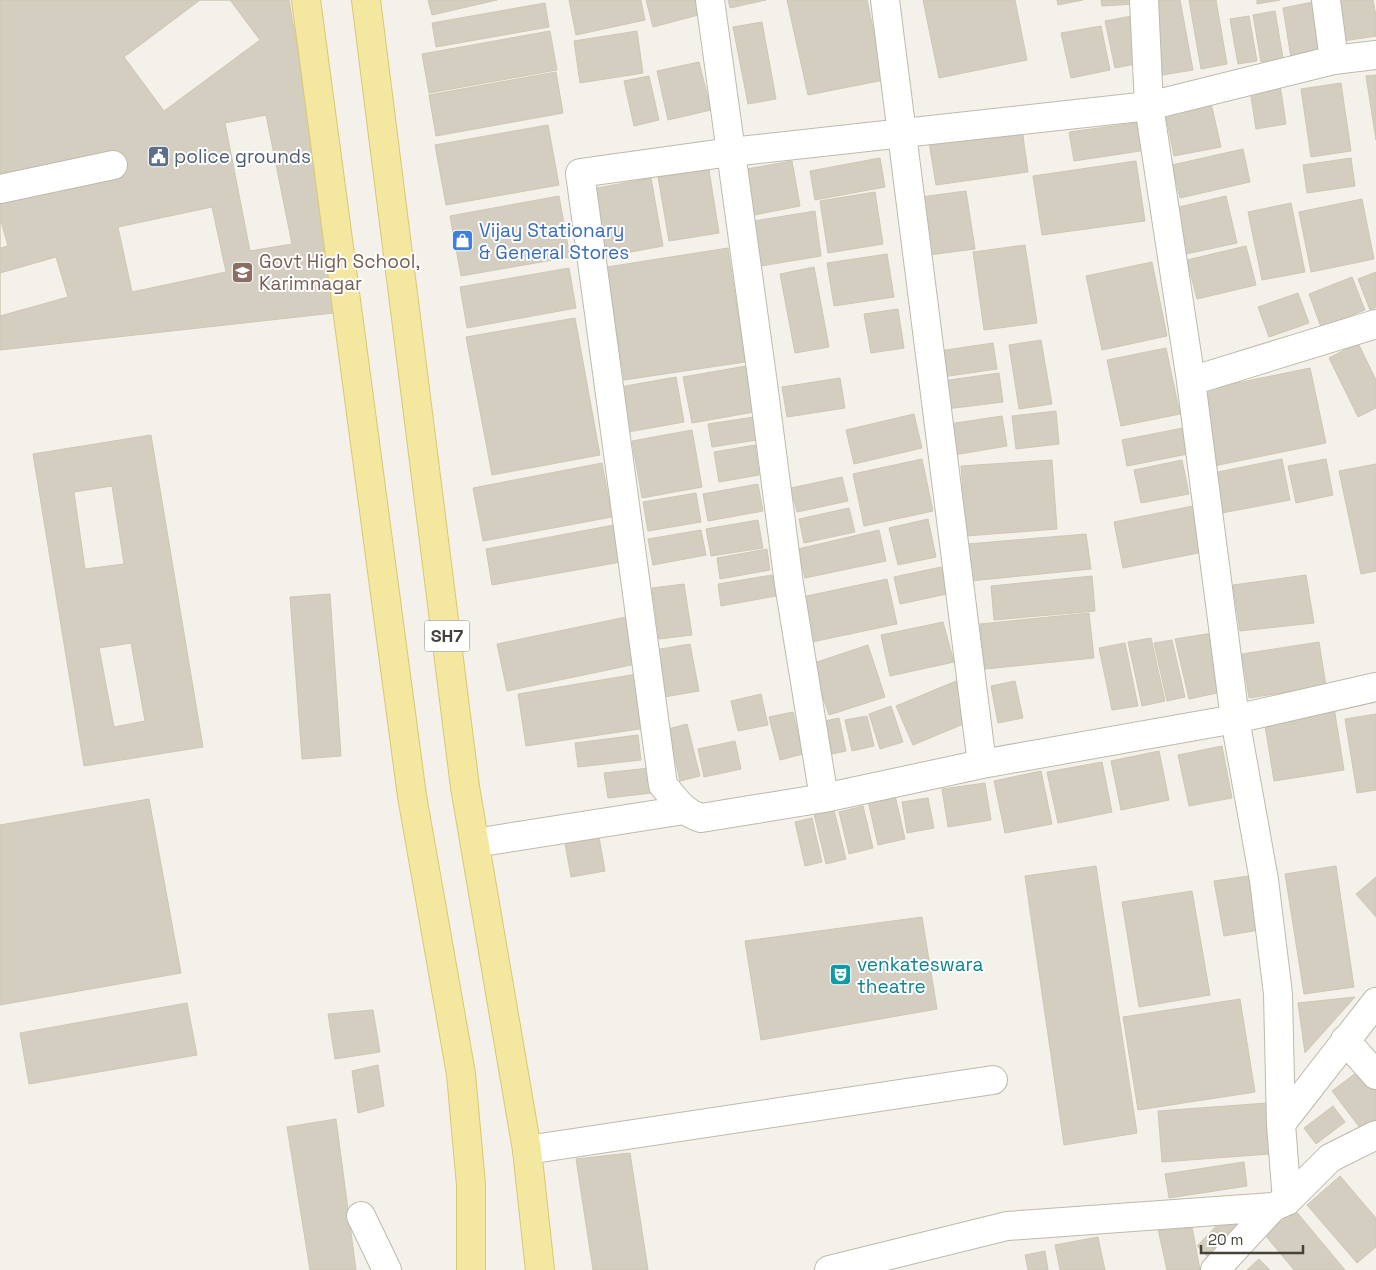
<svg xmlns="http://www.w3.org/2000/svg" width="1376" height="1270" viewBox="0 0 1376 1270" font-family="'Space Grotesk',sans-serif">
	<rect width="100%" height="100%" fill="#f3f1e9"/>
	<!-- building -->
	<path fill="#d3cebf" stroke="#cdc7b3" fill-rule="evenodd" d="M0,0H289L343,312L0,350Z
		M200,0H230L260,40L164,111L124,57Z
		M428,0H497L432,15Z
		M569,0H641L645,20L576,35Z
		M646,0H699L702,14L653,27Z
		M728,0H766L730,8Z
		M787,0H867L884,80L808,95Z
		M923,0H1015L1027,60L939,78Z
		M1057,0H1083L1058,5Z
		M1101,0H1134V4L1102,6Z
		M1149,0H1180L1193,70L1162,75Z
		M1189,0H1216L1227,64L1201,69Z
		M1257,0H1280L1257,4Z
		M1330,0H1373L1376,16V36L1337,42Z
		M1313,2L1322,53L1291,58L1283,8Z
		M545,3L549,27L436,47L432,23Z
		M1275,11L1283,58L1261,62L1253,15Z
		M1137,15L1146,62L1115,68L1105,21Z
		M1249,16L1257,61L1238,64L1230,19Z
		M762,22L776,99L748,104L733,27Z
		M1101,26L1110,70L1071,78L1061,33Z
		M550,31L557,70L429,93L422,54Z
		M637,31L643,73L580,83L574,41Z
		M699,62L711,110L668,120L657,71Z
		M556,72L563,113L436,136L429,95Z
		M1376,75V140L1366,76Z
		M649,76L659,120L634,126L624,81Z
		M1341,83L1351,151L1311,157L1301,89Z
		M1280,85L1286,124L1256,129L1250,90Z
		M1211,103L1221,147L1174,156L1165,112Z
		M266,115L292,244L250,251L225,123Z
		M1143,122L1147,150L1074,161L1069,132Z
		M548,125L559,185L446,205L435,145Z
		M1022,129L1028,172L936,185L929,142Z
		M1243,149L1250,182L1180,198L1172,165Z
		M880,158L885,187L815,200L810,171Z
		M1351,158L1355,186L1307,193L1303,165Z
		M792,161L800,206L749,216L741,170Z
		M1136,161L1145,221L1042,235L1033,176Z
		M709,170L719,233L669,241L658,177Z
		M651,178L663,246L604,257L592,189Z
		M966,191L975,249L929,255L921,197Z
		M875,192L883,244L828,253L820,201Z
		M559,196L570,257L461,276L450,216Z
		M1226,196L1237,243L1186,254L1175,208Z
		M1362,199L1374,259L1311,272L1299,212Z
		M1291,203L1305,272L1262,280L1248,212Z
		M212,207L226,272L132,292L118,227Z
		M815,211L821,256L761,266L754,221Z
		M0,218L8,246L0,248Z
		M1025,245L1037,323L984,330L973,252Z
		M1246,246L1256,285L1197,299L1187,260Z
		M728,248L745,362L624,380L607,267Z
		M887,254L894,297L834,306L827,263Z
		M56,257L68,297L0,316V273Z
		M1152,262L1167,336L1102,350L1086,276Z
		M814,267L829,347L795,353L780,274Z
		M569,268L576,308L467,328L460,287Z
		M1376,272V307L1370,310L1358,279Z
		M1352,277L1365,310L1321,327L1309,294Z
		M1298,293L1309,323L1269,337L1258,307Z
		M898,309L904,348L871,353L864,314Z
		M575,318L600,455L492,475L466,337Z
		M1041,340L1052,404L1019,409L1009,345Z
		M993,343L997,369L942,377L939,351Z
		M1358,343L1376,380V408L1358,417L1329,358Z
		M1166,348L1180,414L1121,426L1107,360Z
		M746,366L754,412L692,423L683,377Z
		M1310,368L1326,443L1214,466L1198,391Z
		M999,373L1003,402L946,409L942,381Z
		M676,377L684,422L628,432L620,387Z
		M840,378L845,408L787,417L782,387Z
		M1056,411L1059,444L1016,449L1012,416Z
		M914,414L922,448L854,464L846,430Z
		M1002,416L1007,446L954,455L949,424Z
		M754,417L757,440L712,447L708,424Z
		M1183,428L1188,454L1127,466L1122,440Z
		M692,430L702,487L642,498L632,441Z
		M151,435L203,747L84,766L33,454ZM112,486L124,564L85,569L74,492ZM131,643L145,721L114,727L99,648Z
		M755,445L759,475L719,482L714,452Z
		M922,459L933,511L864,526L853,474Z
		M1282,459L1290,500L1222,513L1213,473Z
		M1326,459L1333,495L1296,503L1288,466Z
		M1052,460L1057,529L966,536L961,466Z
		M1182,460L1189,494L1141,503L1134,470Z
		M602,463L612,517L483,541L473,488Z
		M1376,464V571L1361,574L1339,471Z
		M842,477L848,501L797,512L791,488Z
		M758,484L763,511L708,521L703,494Z
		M696,493L701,522L648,531L643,502Z
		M1193,506L1203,552L1123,568L1114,522Z
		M849,508L855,532L804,543L799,519Z
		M928,519L936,557L898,565L889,528Z
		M758,520L763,548L711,556L706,529Z
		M614,525L621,562L492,585L486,549Z
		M701,530L706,555L653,565L648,539Z
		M879,530L886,561L805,578L798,549Z
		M1086,534L1091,569L970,581L967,544Z
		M767,549L770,570L720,579L717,558Z
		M941,567L947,594L900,604L894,577Z
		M772,575L776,596L721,606L718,584Z
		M1306,575L1314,623L1240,631L1233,585Z
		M1092,576L1095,611L994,620L991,586Z
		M887,579L897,624L812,642L802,597Z
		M684,584L692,635L659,639L652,588Z
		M330,594L341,756L302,759L290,597Z
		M1089,613L1094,658L985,669L980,624Z
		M626,617L636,664L507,691L497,644Z
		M943,622L954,662L890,676L881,635Z
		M1219,632L1231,690L1189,699L1175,639Z
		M1151,638L1165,701L1142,706L1128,642Z
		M1172,640L1185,697L1167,701L1154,643Z
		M1319,642L1326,686L1249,698L1242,654Z
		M1125,643L1138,706L1112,710L1099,648Z
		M690,644L699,691L664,697L655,650Z
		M868,645L885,697L829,715L811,664Z
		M637,674L646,728L526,746L518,694Z
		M956,681L973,720L913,745L896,706Z
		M1015,681L1023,718L998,723L991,686Z
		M761,694L768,725L738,731L731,701Z
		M891,706L903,742L880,749L869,714Z
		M1334,707L1344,770L1274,781L1264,719Z
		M793,712L803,754L780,760L769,717Z
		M1376,714V790L1357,793L1345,719Z
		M867,716L874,746L852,751L845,720Z
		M839,718L846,751L832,754L825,721Z
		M687,724L700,776L680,781L668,729Z
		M638,735L641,760L578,767L575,743Z
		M735,741L741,769L704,777L698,749Z
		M1222,746L1232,798L1189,806L1178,755Z
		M1159,751L1169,800L1121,810L1111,761Z
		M1102,762L1112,812L1058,823L1047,772Z
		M649,768L652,793L608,798L604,773Z
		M1041,771L1052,824L1005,833L994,781Z
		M985,783L991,820L948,827L942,789Z
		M895,795L905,839L878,845L868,801Z
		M928,798L934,828L907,833L902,802Z
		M149,799L181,973L0,1005V825Z
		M863,806L873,848L849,854L839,812Z
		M834,810L846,859L826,864L814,814Z
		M812,818L822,862L805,866L795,822Z
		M597,826L605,871L571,877L563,832Z
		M1096,866L1137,1133L1064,1145L1025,876Z
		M1336,866L1354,987L1304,994L1285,874Z
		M1249,876L1259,930L1224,936L1214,881Z
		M1376,877V917L1356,894Z
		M1192,891L1210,995L1139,1007L1122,902Z
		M922,917L937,1009L761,1040L745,941Z
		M1355,997L1305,1053L1298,1003Z
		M1240,999L1255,1092L1138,1110L1123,1017Z
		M187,1003L197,1055L29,1084L20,1033Z
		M373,1010L380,1052L335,1059L328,1014Z
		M378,1065L384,1106L358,1113L352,1071Z
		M1361,1069L1376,1088V1122L1363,1132L1332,1091Z
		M1267,1103L1270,1154L1162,1162L1158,1111Z
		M1333,1106L1345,1122L1316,1144L1304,1128Z
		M336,1119L356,1270H310L287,1127Z
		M630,1153L648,1270H593L576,1159Z
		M1244,1162L1247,1186L1169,1198L1165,1174Z
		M1340,1176L1376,1218V1247L1357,1263L1307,1205Z
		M1295,1210L1345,1270H1294L1265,1235Z
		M1231,1211L1242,1221L1208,1257L1197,1246Z
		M1191,1221L1200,1270H1167L1158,1229Z
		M1098,1237L1105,1270H1060L1055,1245Z
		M1045,1251L1048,1270H1028L1025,1255Z
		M1259,1259L1270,1270H1247Z"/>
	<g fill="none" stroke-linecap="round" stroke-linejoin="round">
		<defs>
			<path id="minor" d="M710,0L763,384L789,584L824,798
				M885,0L982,764
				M1144,0L1149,106L1191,381L1235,719L1264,880L1278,994L1281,1124L1287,1201
				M1326,0L1334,60
				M1376,55L1334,60L1149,106L731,152L580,173L663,785C675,799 683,813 701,818L824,798L982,764L1235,719L1376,687
				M0,189L113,165
				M1191,381L1376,324
				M475,843L684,810
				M1345,1040L1376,1075
				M1281,1124L1376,1002
				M527,1150L993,1080
				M361,1216L387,1270
				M829,1270L1007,1226L1273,1207
				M1215,1270L1273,1207L1287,1201L1330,1158L1376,1135"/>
			<path id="major" d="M306,0L412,796L461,1074L471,1185V1270
				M366,0L465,787L527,1150L540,1270"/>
		</defs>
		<!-- minor casing -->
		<use href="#minor" stroke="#bdbaac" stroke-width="30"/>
		<!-- major casing -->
		<use href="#major" stroke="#d8c871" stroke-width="30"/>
		<!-- minor -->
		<use href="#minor" stroke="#fff" stroke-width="28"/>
		<!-- major -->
		<use href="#major" stroke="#f4e8a0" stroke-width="28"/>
	</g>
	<!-- icons -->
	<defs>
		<symbol id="civic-square" viewBox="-11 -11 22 22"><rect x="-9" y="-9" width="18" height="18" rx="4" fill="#5c6f8a" stroke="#fff"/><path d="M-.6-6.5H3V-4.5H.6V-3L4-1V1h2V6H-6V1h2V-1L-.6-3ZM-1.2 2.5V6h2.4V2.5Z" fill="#fff"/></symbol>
		<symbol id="shop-square" viewBox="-11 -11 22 22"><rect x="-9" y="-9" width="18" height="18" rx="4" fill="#3f7fe0" stroke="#fff"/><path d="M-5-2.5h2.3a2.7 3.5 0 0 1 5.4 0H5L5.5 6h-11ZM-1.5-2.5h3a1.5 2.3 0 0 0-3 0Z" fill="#fff"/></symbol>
		<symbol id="school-square" viewBox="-11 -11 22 22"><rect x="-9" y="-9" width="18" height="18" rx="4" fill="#8d6e63" stroke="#fff"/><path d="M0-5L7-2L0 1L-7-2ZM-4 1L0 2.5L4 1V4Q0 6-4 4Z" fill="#fff"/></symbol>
		<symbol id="theatre-square" viewBox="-11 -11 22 22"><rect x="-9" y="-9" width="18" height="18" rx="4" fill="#0f9aa8" stroke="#fff"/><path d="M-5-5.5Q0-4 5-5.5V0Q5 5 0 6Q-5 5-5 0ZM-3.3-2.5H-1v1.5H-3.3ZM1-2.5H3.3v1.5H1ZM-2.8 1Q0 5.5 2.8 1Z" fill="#fff"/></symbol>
	</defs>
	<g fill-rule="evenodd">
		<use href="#civic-square" x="146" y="144" width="25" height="25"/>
		<use href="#shop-square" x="450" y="228" width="25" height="25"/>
		<use href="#school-square" x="230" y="260" width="25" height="25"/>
		<use href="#theatre-square" x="828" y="962" width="25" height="25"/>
	</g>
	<g text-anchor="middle" stroke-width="4" stroke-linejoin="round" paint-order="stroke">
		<!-- shield labels -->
		<rect fill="#fff" stroke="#7d7b74" stroke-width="1" x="424.5" y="620.5" width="45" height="31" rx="4"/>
		<g font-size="18" font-weight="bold" fill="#454238">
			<text x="447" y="642">SH7</text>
		</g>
		<!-- service labels -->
		<g font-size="19" fill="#4e5e75" stroke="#fff" text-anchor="start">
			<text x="174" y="163">police grounds</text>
		</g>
		<!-- shop labels -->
		<g font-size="19" fill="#366cbe" stroke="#fff" text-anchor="start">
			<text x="479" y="237">Vijay Stationary<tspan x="479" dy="22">&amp; General Stores</tspan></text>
		</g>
		<!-- education labels -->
		<g font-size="19" fill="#785e54" stroke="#fff" text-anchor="start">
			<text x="259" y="268">Govt High School,<tspan x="259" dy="22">Karimnagar</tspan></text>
		</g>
		<!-- culture labels -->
		<g font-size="19" fill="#0d838f" stroke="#fff" text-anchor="start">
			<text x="857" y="971">venkateswara<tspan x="857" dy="22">theatre</tspan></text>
		</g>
	</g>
	<!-- scale -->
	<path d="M1201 1245v8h102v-8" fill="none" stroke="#454238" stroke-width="2.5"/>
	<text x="1208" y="1245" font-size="15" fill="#454238" stroke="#ffffff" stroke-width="4" paint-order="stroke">20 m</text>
</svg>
